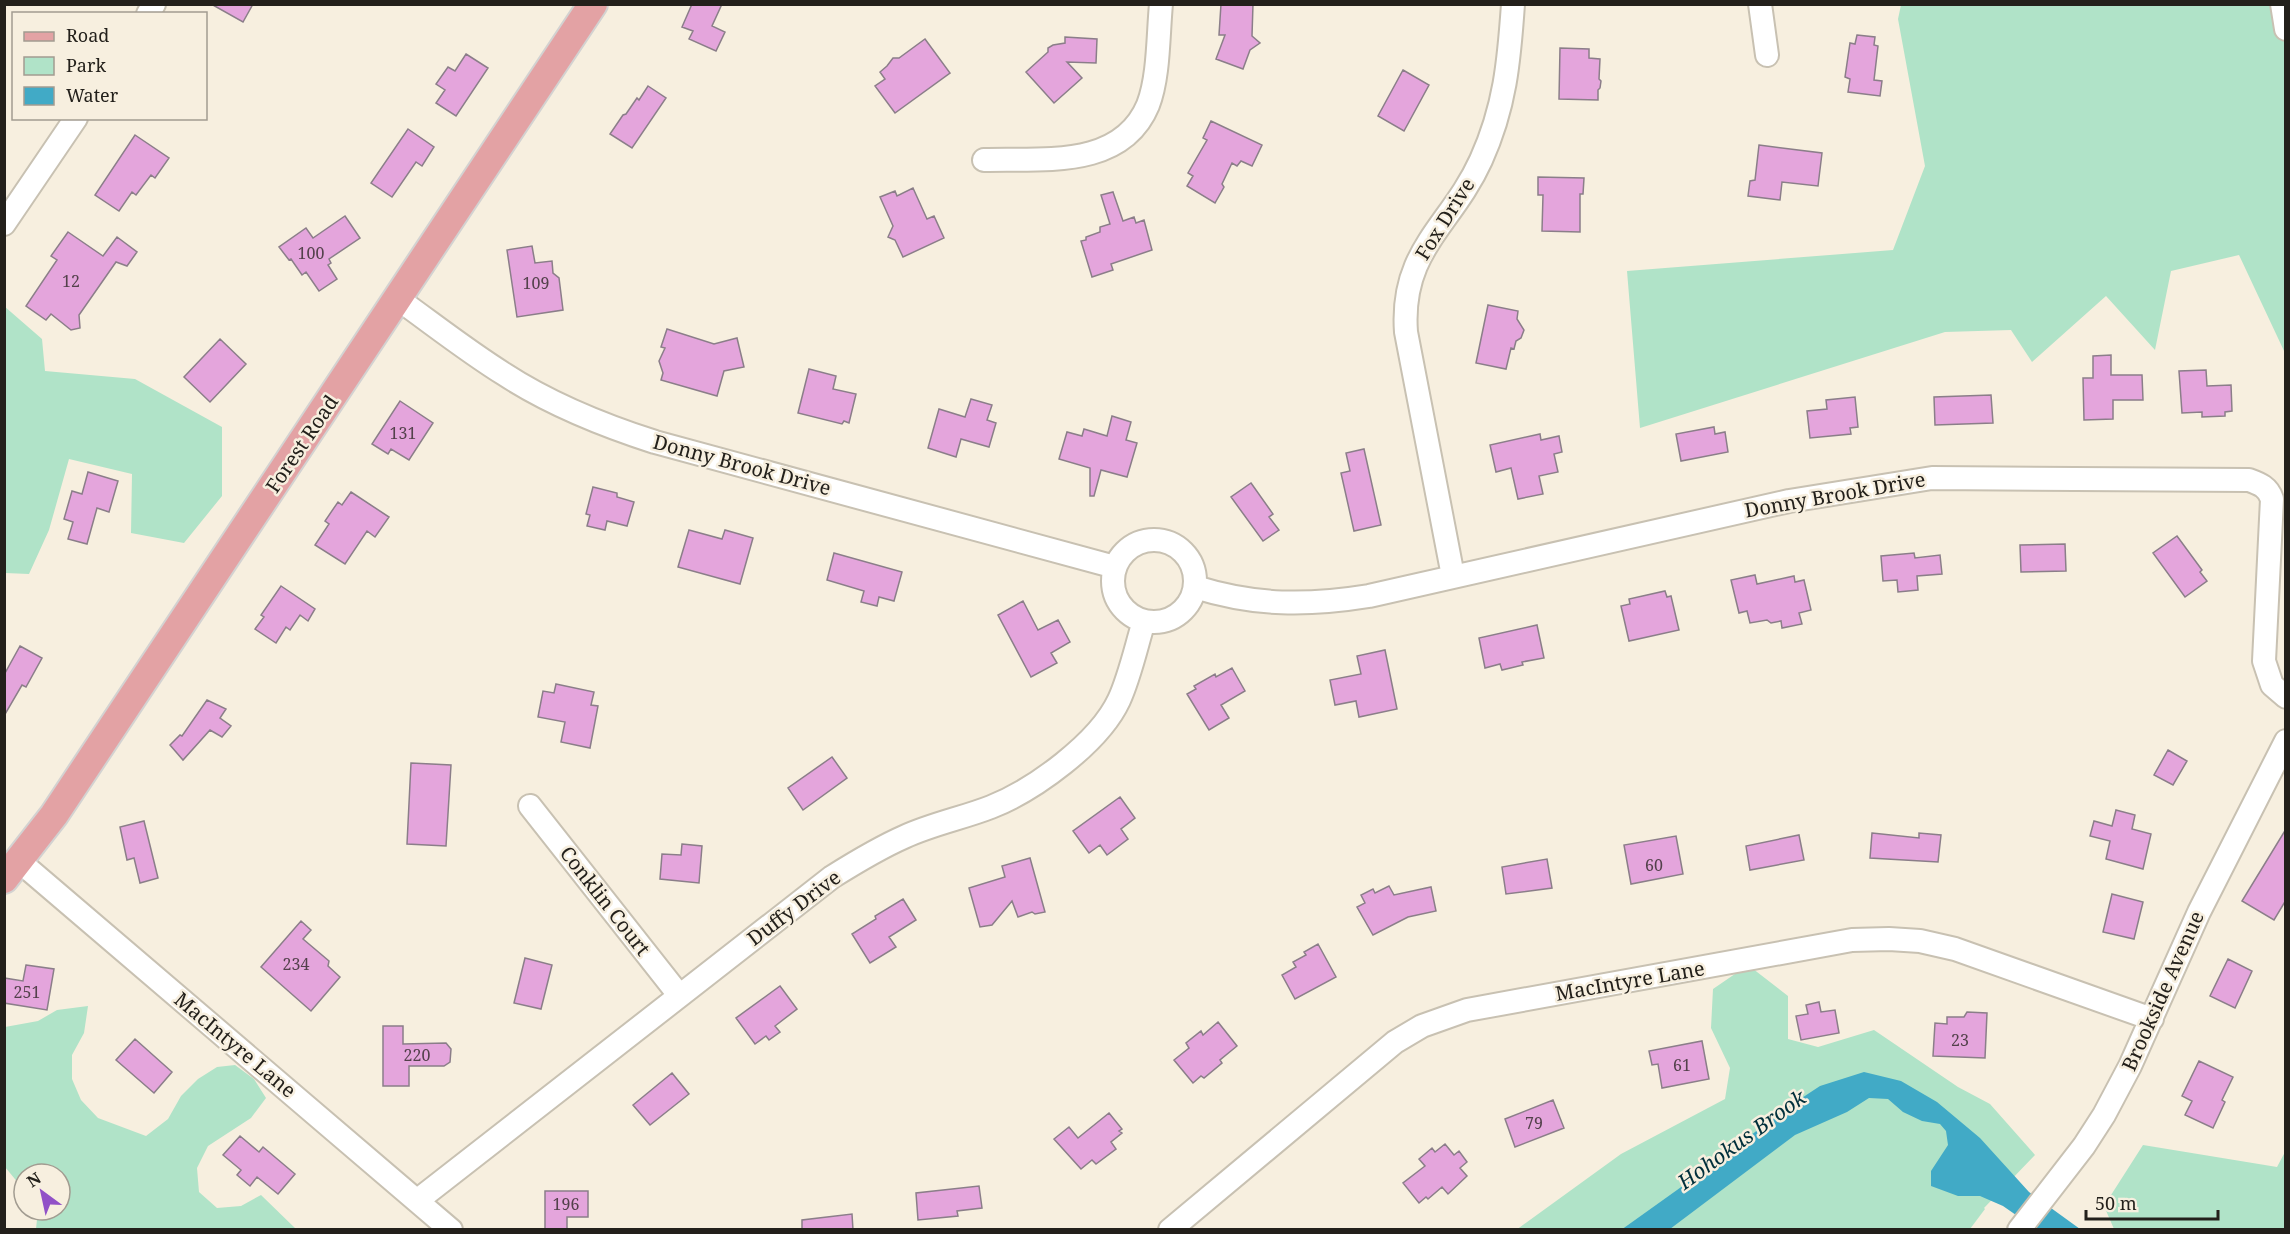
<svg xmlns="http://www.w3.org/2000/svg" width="2290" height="1234" viewBox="0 0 2290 1234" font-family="'Noto Serif',serif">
	<rect width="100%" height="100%" fill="#f7efdf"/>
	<!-- green -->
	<path fill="#b0e3c8" d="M1901,5H2285V353L2239,255L2171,271L2155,350L2106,296L2032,362L2011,330L1945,332L1640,428L1627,271L1893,250L1925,166L1898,19Z
		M4,306L42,339L45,371L135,379L222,427V496L184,543L131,533L132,474L69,459L49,530L29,574L5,573Z
		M1748,965L1788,996V1039L1818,1047L1874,1030L1958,1087L1990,1104L2035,1155L1984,1208L1985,1209L1970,1229L1516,1230L1621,1154L1725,1099L1730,1068L1711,1028L1713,989Z
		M88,1006L84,1033L72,1055V1079L81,1100L98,1118L146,1136L168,1119L181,1096L198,1079L217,1067L235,1065L254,1079L266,1098L251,1118L208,1146L197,1168L199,1192L217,1208L241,1206L261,1195L296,1229H36L38,1210H60V1174H24V1190L5,1167V1027L38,1021L57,1010Z
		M2143,1145L2277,1167L2285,1152V1229H2114L2104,1206Z"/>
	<!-- water -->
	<path fill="#41aac6" d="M1864,1072L1901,1081L1937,1102L1980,1138L2029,1192L2080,1229H2036L2003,1206L1980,1196H1958L1931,1186V1171L1948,1145L1946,1131L1940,1124L1922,1121L1903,1112L1888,1099L1869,1098L1847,1112L1795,1135L1670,1229L1621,1230L1726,1155L1779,1113L1820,1086Z"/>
	<!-- building -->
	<path fill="#e4a5dc" stroke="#8b7e89" stroke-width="1.5" d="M211,4H253L243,22Z
		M692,4H722L712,26L725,32L716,51L689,39L693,31L682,27Z
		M1221,4H1253L1252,36L1260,43L1250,50L1243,69L1216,59L1225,35H1219Z
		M1857,35L1875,37L1874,45L1878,46L1874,80L1882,81L1880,96L1848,92L1850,79L1845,77L1850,43L1855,44Z
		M1065,37L1097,39L1096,63L1067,62L1082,78L1054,103L1026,72L1048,52V48L1053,45L1065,43Z
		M925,39L950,73L895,113L875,86L885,79L880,72L887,66L893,58H899Z
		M1560,48L1589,49V58L1600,59L1599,79L1601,81L1600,88L1598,90V100L1559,99Z
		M466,54L488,68L456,116L436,103L445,90L436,84L448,67L455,71Z
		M1403,70L1429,85L1404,131L1378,116Z
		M648,86L666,98L632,148L610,134L623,115L626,114L637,98L639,100Z
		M1211,121L1262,145L1252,166L1241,161L1237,166L1232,163L1222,184L1224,187L1215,203L1187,186L1193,176L1188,173L1207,140L1203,138Z
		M408,129L434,147L422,166L416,162L392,197L371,183Z
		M135,135L169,158L155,178L151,175L136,195L132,192L119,211L95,195Z
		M1759,145L1822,153L1818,186L1782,182L1780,200L1748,196L1750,181L1755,180Z
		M1538,177L1584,178L1583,194H1580V232L1542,231L1543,195H1538Z
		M913,188L927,219L934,216L944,238L903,257L895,240L888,237L893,226L880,197L895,191L897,196Z
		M1113,192L1123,221L1134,217L1136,223L1144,220L1152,250L1111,264L1113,270L1092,277L1081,241L1086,240V237L1100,232V227L1110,224L1101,195Z
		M345,216L360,238L329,259L331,263L328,265L337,279L319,291L306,272L302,275L291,259L289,260L279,247L306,228L313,238Z
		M68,232L103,256L117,237L137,252L127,266L116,262L79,315L80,328L71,330L51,314L46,320L26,306L57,260L51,256Z
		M532,246L535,263L552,261L553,273L559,278L563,310L517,317L507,250Z
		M1488,305L1518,311L1517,319L1524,330L1521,338L1516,341L1514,349L1511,348L1506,369L1476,363Z
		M667,329L714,344L737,338L744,367L724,371L717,396L661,380L663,373L659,361L665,348L661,347Z
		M220,339L246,364L210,402L184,377Z
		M2111,355V375H2142L2143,400H2113V419L2084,420L2083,378H2093V356Z
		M809,369L836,376L833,389L856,394L849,423L844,421L842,424L798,413Z
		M2206,370L2207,386L2231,385L2232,411L2225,412V416L2202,417V412L2182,413L2179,371Z
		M1991,395L1993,423L1935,425L1934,397Z
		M1855,397L1858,427L1850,428L1851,434L1810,438L1807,411L1827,409L1826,400Z
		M971,399L992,405L987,420L996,423L989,447L961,439L956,457L928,448L939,409L965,417Z
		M400,401L433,423L409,460L391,449L388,454L372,444Z
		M1112,416L1131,422L1126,440L1137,443L1127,477L1101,470L1094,496H1090V468L1059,459L1067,432L1082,436L1084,429L1107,436Z
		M1714,427L1715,434L1725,432L1728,452L1681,461L1676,434Z
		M1540,434L1541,440L1559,436L1562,452L1554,454L1558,472L1539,476L1543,494L1518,499L1511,468L1496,472L1490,445Z
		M1364,449L1381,525L1354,531L1341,473L1350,471L1346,453Z
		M88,472L118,481L109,512L97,508L87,544L68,539L73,522L64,519L72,491L82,494Z
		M1251,483L1273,514L1269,517L1279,530L1263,541L1231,497Z
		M593,487L617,493V497L634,502L627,526L607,521L605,530L587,526L590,515L586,514Z
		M351,492L389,517L375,537L367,531L345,564L315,545L329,524L325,521L338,502L342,505Z
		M689,530L722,539L725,530L753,538L740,584L678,567Z
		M2177,536L2202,570L2200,572L2207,581L2185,597L2153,553Z
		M2065,544L2066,571L2021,572L2020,545Z
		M834,553L902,572L894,601L879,597L877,606L861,602L864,591L827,580Z
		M1914,553L1915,558L1940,555L1942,574L1917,576L1918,590L1898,592L1897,580L1883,581L1881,556Z
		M1755,575L1757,584L1794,576L1795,582L1804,580L1811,610L1799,613L1802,624L1782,628L1781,621L1771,623L1767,620L1750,623L1747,611L1739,613L1731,580Z
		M281,586L315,609L308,621L300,615L290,630L286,627L276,643L255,629L264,617L261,615Z
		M1665,591L1667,597L1671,596L1679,630L1629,641L1621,606L1630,604L1629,599Z
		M1023,601L1038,630L1058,620L1070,642L1051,653L1057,663L1031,677L998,615Z
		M1537,625L1544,658L1522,662L1523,665L1502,670L1500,664L1485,668L1479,638Z
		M20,646L42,658L26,687L22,685L4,716V675Z
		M1385,650L1397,709L1359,717L1356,701L1335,705L1330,680L1361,674L1357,656Z
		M1232,668L1245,691L1221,705L1229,718L1209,730L1187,694L1196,689L1194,686L1215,674L1216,677Z
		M556,684L594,692L591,705L598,706L590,748L561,742L565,722L538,717L543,691L554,693Z
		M207,700L226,709L220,718L231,726L222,737L210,730L183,760L170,745L180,735L182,736Z
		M2168,750L2187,761L2173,785L2154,775Z
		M832,757L847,778L803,810L788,788Z
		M411,763L451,765L446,846L407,844Z
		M1120,797L1135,818L1121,829L1128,839L1107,855L1100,845L1089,853L1073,831Z
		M2116,810L2135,815L2132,829L2151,834L2143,869L2106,859L2110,841L2090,836L2094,821L2112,826Z
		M144,821L158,878L140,883L134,858L127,860L120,827Z
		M2286,829V900L2274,920L2242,901Z
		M1872,833L1919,838V833L1941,835L1938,862L1870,858Z
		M1799,835L1804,860L1750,870L1746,846Z
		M1676,836L1683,874L1631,884L1624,845Z
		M682,844L702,846L699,883L660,879L662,854L681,855Z
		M1030,858L1045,912L1035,914L1032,912L1018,917L1012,901L992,925L980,927L969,888L1005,877L1002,866Z
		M1547,859L1552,888L1506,894L1502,867Z
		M1389,886L1394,895L1431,887L1436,911L1408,917L1373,935L1357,907L1365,903L1361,895L1373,889L1375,893Z
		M2112,894L2143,902L2134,939L2103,932Z
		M903,899L916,920L889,937L896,947L870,963L852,934L876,919L875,916Z
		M301,921L311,930L303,939L329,961L328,966L340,977L311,1011L261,967Z
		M1318,944L1336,977L1295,999L1282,975L1296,967L1293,962L1306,955L1304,952Z
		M525,958L552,965L541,1009L514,1003Z
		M2228,959L2252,971L2235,1008L2210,996Z
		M26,965L54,969L47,1010L4,1003V978L23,981Z
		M780,986L797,1009L775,1026L780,1032L769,1040L766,1036L755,1044L736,1018Z
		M1819,1002L1821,1012L1835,1010L1839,1033L1801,1040L1796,1016L1808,1014L1806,1005Z
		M1967,1012L1987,1013L1985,1058L1933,1056L1935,1023L1947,1024V1017H1964Z
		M1218,1022L1237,1046L1220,1060L1222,1063L1204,1078L1201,1076L1193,1083L1174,1060L1189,1048L1186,1043L1201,1031L1203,1035Z
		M383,1026H403V1044L446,1043L451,1049L450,1062L444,1066H409V1086H383Z
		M135,1039L172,1072L154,1093L116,1060Z
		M1702,1041L1709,1079L1662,1088L1658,1064L1652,1065L1649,1051Z
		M2199,1061L2233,1077L2222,1100L2225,1102L2213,1128L2185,1115L2192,1101L2182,1096Z
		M672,1073L689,1094L650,1125L633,1105Z
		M1553,1100L1564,1128L1515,1147L1505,1119Z
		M1109,1113L1122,1129L1119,1131L1122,1133L1111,1142L1116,1149L1096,1164L1092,1160L1081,1169L1054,1139L1069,1127L1078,1138Z
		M240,1136L259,1152L263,1147L295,1174L278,1194L257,1177L250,1186L237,1175L241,1170L223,1155Z
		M1445,1144L1454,1155L1459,1151L1467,1162L1460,1168L1467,1176L1448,1194L1442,1187L1428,1199L1426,1197L1419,1203L1403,1183L1425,1166L1419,1159L1432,1148L1435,1152Z
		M979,1186L982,1208L957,1211L958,1216L918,1220L916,1193Z
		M545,1191H588V1217H567V1230H545Z
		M852,1214L853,1230H802V1220Z"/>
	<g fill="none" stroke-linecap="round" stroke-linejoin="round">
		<defs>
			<path id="minor" d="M1760,4L1767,55
				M2282,4L2286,29
				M148,14L154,4
				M984,160C1041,158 1121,170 1148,105C1159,77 1158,35 1161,4
				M4,224L76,118
				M398,299C433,324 467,351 504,374C550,404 602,425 655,442L1115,567
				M1113 581a41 41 0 1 1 82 0a41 41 0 1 1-82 0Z
				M1453,576L1406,332C1400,250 1451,226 1481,160C1505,107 1509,62 1513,4
				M1195,587C1256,606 1307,606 1369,596L1789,501L1932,478L2249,480C2260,484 2268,487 2272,499L2264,661L2272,685L2286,697
				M530,806L679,995
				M19,861L451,1230
				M418,1200L832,877C856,862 879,848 904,837C932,824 963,818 991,807C1034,790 1099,743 1119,700C1130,676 1136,647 1144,621
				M1170,1230L1395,1042L1422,1026L1467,1010L1852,940L1889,939L1920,941L1955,949L2152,1019
				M2019,1230L2084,1146L2104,1115L2130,1066L2199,912L2286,741"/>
			<path id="major" d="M4,879L54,815L593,4"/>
		</defs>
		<!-- minor casing -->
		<use href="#minor" stroke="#c8c1b2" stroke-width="26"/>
		<!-- major casing -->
		<use href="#major" stroke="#d3d2d1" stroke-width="32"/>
		<!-- minor -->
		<use href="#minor" stroke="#fff" stroke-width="22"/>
		<!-- major -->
		<use href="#major" stroke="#e3a2a4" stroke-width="28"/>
	</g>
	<g text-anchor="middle" stroke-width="5" stroke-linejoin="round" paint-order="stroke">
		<!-- number labels -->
		<g font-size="16" fill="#53414b">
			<text x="311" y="259">100</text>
			<text x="71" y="287">12</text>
			<text x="536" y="289">109</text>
			<text x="403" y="439">131</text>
			<text x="1654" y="871">60</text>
			<text x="296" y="970">234</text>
			<text x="27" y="998">251</text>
			<text x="1960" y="1046">23</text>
			<text x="417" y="1061">220</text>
			<text x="1682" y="1071">61</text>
			<text x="1534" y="1129">79</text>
			<text x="566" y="1210">196</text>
		</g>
		<!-- street labels -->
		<g font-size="20" fill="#23201b" stroke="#f7efdf">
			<text transform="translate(1445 219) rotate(-58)" y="7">Fox Drive</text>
			<text transform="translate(302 444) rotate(-56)" y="7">Forest Road</text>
			<text transform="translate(742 465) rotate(15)" y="7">Donny Brook Drive</text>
			<text transform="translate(1835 495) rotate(-10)" y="7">Donny Brook Drive</text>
			<text transform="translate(605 901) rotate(52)" y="7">Conklin Court</text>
			<text transform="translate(794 908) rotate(-37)" y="7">Duffy Drive</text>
			<text transform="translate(1630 981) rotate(-10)" y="7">MacIntyre Lane</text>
			<text transform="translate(2163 991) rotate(-66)" y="7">Brookside Avenue</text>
			<text transform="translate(235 1045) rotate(40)" y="7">MacIntyre Lane</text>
		</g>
		<!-- water labels -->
		<g font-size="21" font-style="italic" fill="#002f3b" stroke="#f7efdf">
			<text transform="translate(1742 1140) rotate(-36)" y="7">Hohokus Brook</text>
		</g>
	</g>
	<!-- border -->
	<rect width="2290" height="1234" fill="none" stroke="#23201b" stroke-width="12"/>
	<!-- legend -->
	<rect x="12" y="12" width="195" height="108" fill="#f7efdf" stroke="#a29c91" stroke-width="1.5"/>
	<rect x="24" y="32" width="30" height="9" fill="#e3a2a4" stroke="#a29c91" stroke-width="1.5"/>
	<text x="66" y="42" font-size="18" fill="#23201b">Road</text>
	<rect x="24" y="57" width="30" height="18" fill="#b0e3c8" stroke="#a29c91" stroke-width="1.5"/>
	<text x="66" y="72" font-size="18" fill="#23201b">Park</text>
	<rect x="24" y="87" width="30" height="18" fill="#41aac6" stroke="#a29c91" stroke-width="1.5"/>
	<text x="66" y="102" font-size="18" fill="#23201b">Water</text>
	<!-- north arrow -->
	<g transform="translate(42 1192) rotate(327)"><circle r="28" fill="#f7efdf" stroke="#a29c91" stroke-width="1.5"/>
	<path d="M0-4.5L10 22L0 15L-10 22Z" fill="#9151c7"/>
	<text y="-9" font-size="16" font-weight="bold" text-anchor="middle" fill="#23201b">N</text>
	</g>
	<!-- scale -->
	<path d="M2086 1210v9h132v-9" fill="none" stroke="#23201b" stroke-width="3"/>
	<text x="2095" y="1210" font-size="18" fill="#23201b" stroke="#f7efdf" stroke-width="4.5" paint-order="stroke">50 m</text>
</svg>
